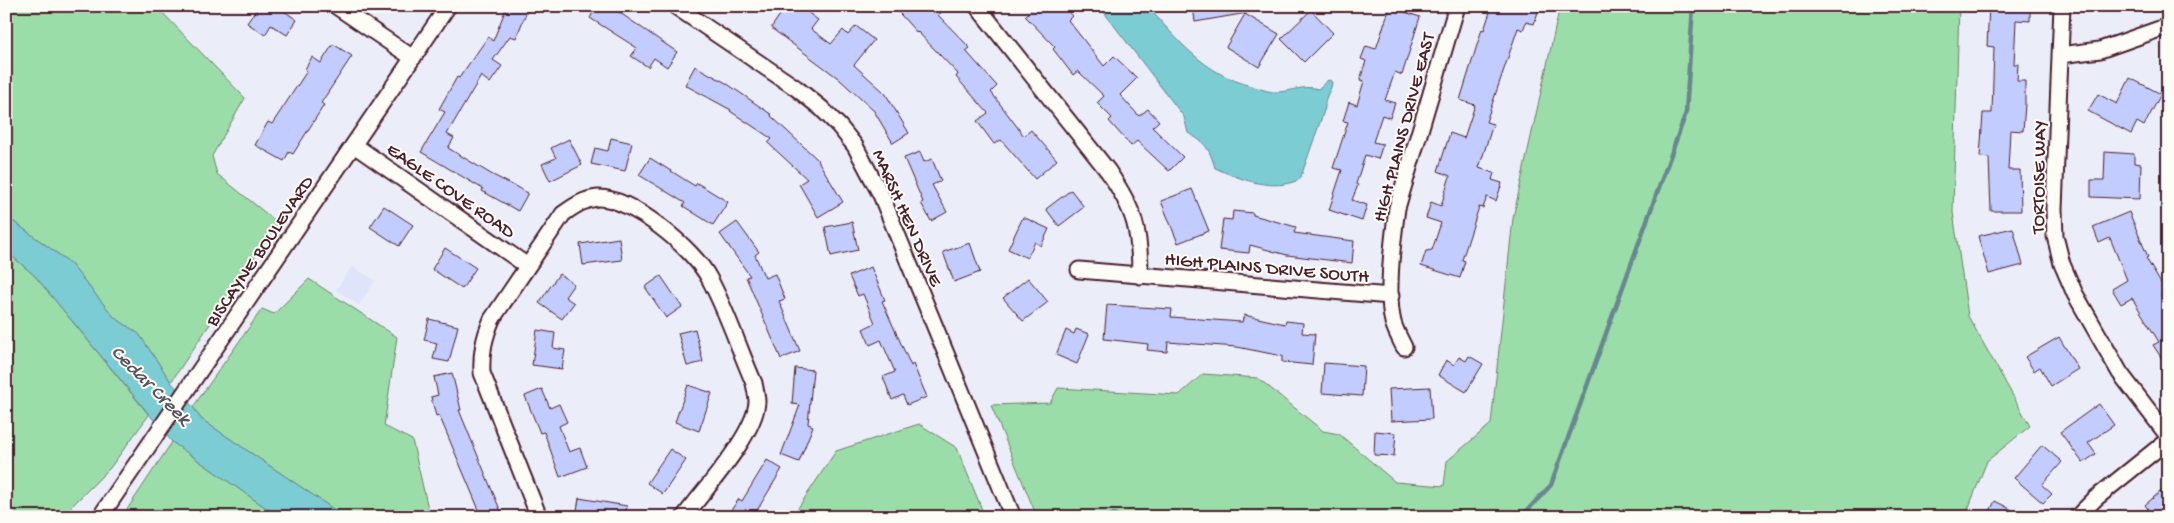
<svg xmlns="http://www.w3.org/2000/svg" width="2174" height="523" viewBox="0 0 2174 523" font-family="'Gochi Hand',sans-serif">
	<rect width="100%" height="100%" fill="#ebeef9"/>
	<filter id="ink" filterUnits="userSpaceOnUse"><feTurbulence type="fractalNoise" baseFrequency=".02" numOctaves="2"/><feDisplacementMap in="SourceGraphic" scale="10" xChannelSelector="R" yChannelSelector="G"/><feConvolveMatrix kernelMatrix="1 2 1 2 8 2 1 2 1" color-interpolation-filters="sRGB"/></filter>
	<g filter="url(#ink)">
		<!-- built -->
		<path fill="#dfe4fa" d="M352,266L375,281L359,305L336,290Z"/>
		<!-- green -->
		<path fill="#9bdda8" stroke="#727e6a" d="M6,6H156L245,98L212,156L217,174L278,223L171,382L139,334L114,317L69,262L6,216Z
			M1560,6H1959L1953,212L1968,316L2030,426L1987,461L1965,517H1037L991,405L1050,403L1058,388L1179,395L1203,374L1258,378L1323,431L1339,434L1395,482L1444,486L1447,461L1491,424L1513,218Z
			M6,251L35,276L149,415L110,468L61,517H6Z
			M309,279L397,337L384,426L412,440L430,517H345L201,419L193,407L262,309L274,314Z
			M919,424L957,448L985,517H792L836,451Z
			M172,442L279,517H122Z"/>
		<!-- water -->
		<path fill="#7bccd4" stroke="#678790" d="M1099,6H1147C1179,41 1203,73 1251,86C1258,88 1266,91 1273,92C1289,93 1303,84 1318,89L1328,80L1332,81C1332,92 1324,95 1325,108L1300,179C1274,193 1240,179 1215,168C1209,148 1206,143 1188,133L1184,117Z
			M6,216L69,262L114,317L139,334L171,382L193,407L201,419L345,517H279L172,442L35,276L6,251Z"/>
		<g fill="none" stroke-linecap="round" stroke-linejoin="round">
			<!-- stream -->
			<path stroke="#678790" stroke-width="4.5" d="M1106,517L1114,514L1120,517
				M1521,517L1551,485L1686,113L1693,6"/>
		</g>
		<!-- building -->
		<path fill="#c2ccfe" stroke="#4a1f2b" d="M259,6H277L297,20L287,35L271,25L265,35L247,23Z
			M507,6H529L516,38L510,36L493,60L502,66L490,83L481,76L447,134L454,138L448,148L491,174L528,193L518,211L482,191L483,189L421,152L445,112L439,109L457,77L459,78L488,37L493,41Z
			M597,6H610L677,52L667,67L654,58L648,67L631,56L637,48L590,18Z
			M786,6H799L818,20L811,29L831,44L843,30L848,35L856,26L874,40L854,65L885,93L909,133L893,143L874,111L838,78L771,28Z
			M893,6H949L938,15L970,48L966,51L997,86L991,92L1024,136L1031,130L1057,160L1035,179L1001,140L994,144L977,121L988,113L956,77L958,74L918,32L917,33Z
			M1035,6H1063L1072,16L1068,20L1104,66L1114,56L1137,78L1120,95L1139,116L1148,109L1159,121L1152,127L1183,157L1169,171L1137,141L1131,146L1109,121L1112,118L1097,103L1104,96L1078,71L1073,75L1053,49L1055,47L1025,16Z
			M1193,6H1247V13L1195,22Z
			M1492,6H1540L1534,24L1526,22L1523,30L1518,28L1486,122L1493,124L1479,168L1494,173L1492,180L1502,183L1496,201L1487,197L1483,208L1479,207L1462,260L1465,261L1460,278L1421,266L1426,251L1432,250L1441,223L1426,218L1431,202L1441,206L1450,176L1438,171L1450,133L1464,138L1475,105L1460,100L1482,29L1484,30Z
			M1989,6H2030V21L2016,20L2014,64H2018L2017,81H2025V104L2023,131L2010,130L2008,170H2020L2021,211H1991L1989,158L1980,157L1983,113H1992L1994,47L1987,46Z
			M1390,7L1420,17L1402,75L1395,72L1385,100L1395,103L1390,118L1382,115L1373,142L1383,144L1378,159L1365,155L1356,184L1358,185L1352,200L1367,205L1362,221L1329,210L1342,170L1333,168L1348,122L1343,121L1349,102L1357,105L1364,81L1360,80L1366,61L1361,59L1366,46L1376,49Z
			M1311,10L1333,33L1304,62L1281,39Z
			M1245,14L1279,34L1259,67L1226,47Z
			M333,44L352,56L321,103L324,105L293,154L289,152L284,161L255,145L268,122L272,124L307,71L305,69L312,57L321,63Z
			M695,66L726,83L772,115L771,116L817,159L843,202L818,217L799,184L807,179L768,143L772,139L730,111L731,110L685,85Z
			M2130,78L2161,94L2144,126L2137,122L2131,134L2088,111L2098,94L2117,104Z
			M611,138L632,143L625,171L591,164L595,148L608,151Z
			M569,139L582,165L550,181L542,164L556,158L551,148Z
			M920,152L924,162L932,159L941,181L932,185L947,212L931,221L921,203L923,202L904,158Z
			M2105,152L2134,154V163L2141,164L2140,199L2091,197V180H2104Z
			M650,158L695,186L697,183L728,202L713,225L683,206L685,203L639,175Z
			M1192,189L1209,231L1178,243L1161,201Z
			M1071,190L1084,207L1059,226L1046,209Z
			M384,206L413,225L399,246L370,227Z
			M1233,211L1253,213V215L1296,227L1294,233L1354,241L1352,263L1287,255L1250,245L1249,253L1219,250L1223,219L1232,220Z
			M2129,212L2148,257L2146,258L2166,292L2161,294L2168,306V368L2153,345L2159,342L2132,298L2121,304L2112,289L2127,280L2110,238L2099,243L2093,227Z
			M1023,217L1049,229L1041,246L1035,242L1027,258L1008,249Z
			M737,222L759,252L755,255L765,278L775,274L785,299L779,301L800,351L781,359L746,277L750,276L720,234Z
			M852,222L858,250L831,256L825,227Z
			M2013,228L2023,265L1989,274L1978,236Z
			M619,238L622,260L583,265L580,244Z
			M970,243L980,272L954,282L943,252Z
			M445,248L476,268L462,289L432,269Z
			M871,267L885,300L882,301L911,366L913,364L927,397L907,405L903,395L892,400L883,377L895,372L881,340L870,345L863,329L875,323L863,294L858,296L849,276Z
			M559,274L574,284L565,297L574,303L562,319L539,303Z
			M661,276L682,307L666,318L645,287Z
			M1028,278L1048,302L1023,321L1003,298Z
			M1107,305L1172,309L1171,317L1242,322L1244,315L1285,324L1286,321L1303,323L1302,333L1315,334L1312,365L1282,362V356L1237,347L1168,342L1167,352L1147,350L1148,344L1104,339Z
			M429,319L458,326L449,362L433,359L437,343L424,340Z
			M695,329L703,362L687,366L678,333Z
			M1076,329L1089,334L1077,364L1056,355L1066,330L1074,334Z
			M537,330L555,333L553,348L565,350L562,369L532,365Z
			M2059,337L2078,369L2051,386L2040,367L2034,371L2025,357Z
			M1469,356L1483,364L1466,392L1438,375L1446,360L1454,365L1459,357L1466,361Z
			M1324,363L1364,366L1362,396L1322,393Z
			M795,368L813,370L808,424L813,426L799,462L781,455L800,405L792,404Z
			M452,373L461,410H459L503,517H482L439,415L436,416L431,397L438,395L434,377Z
			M688,385L712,393L699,431L675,422Z
			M1430,387L1432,419L1391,421L1389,389Z
			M542,389L550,408L559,404L567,422L559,426L569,452L580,448L587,467L560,477L544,432L540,433L525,396Z
			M2099,404L2114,425L2088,443L2096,454L2083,463L2060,432Z
			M1375,431L1396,433L1394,456L1374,455Z
			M2042,445L2062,462L2042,485L2052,494L2043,503L2014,478Z
			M670,449L686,460L663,494L647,483Z
			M767,460L782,469L753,517H726L739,499L742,501Z
			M2168,485V517H2139L2148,509L2145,505Z
			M579,498L627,506L625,517H576Z
			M1995,501L2026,517H1987Z"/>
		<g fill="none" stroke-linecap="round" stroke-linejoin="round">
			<defs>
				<path id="minor" d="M336,6L413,58
					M675,6L796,88L821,108L839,126L855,146L881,195L1013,517
					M977,6L1108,171C1135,211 1140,229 1140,276
					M2062,6L2054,209L2055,236L2062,264L2075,294L2120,373L2168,436
					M2060,55L2100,50L2168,26
					M354,145L526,265
					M1079,270L1391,296
					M1404,347C1400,339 1395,330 1393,322C1386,295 1393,237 1397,208L1457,6
					M100,517L448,6
					M539,517L482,373C481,353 484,338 492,319L563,214C574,206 584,199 598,198C631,197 694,249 709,278C727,311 739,349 754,383C755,389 757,396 757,402C755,435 704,490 684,517
					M2077,517L2096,498L2168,440"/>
			</defs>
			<!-- minor casing -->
			<use href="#minor" stroke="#4a1f2b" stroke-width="19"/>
			<!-- minor -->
			<use href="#minor" stroke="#fdfcf7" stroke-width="15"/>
		</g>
	</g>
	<g text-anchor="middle" stroke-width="4" stroke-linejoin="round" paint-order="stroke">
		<!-- street labels -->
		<g font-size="19" fill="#4a1f2b" stroke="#fdfcf7">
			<text transform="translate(1402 127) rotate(-75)" y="7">HIGH PLAINS DRIVE EAST</text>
			<text transform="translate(2037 177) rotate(-89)" y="7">TORTOISE WAY</text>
			<text transform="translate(452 189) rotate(35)" y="7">EAGLE COVE ROAD</text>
			<text transform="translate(909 217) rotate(66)" y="7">MARSH HEN DRIVE</text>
			<text transform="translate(258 250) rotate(-56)" y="7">BISCAYNE BOULEVARD</text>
			<text transform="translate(1267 266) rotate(5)" y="7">HIGH PLAINS DRIVE SOUTH</text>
		</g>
		<!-- water labels -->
		<g font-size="20" font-style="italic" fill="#59535e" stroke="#fdfcf7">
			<text transform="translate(152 384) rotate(45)" y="7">Cedar Creek</text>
		</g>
	</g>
	<!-- margin -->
	<rect width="2174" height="523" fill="none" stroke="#fdfcf7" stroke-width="25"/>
	<rect x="12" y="12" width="2149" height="498" fill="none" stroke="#4a1f2b" stroke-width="2" filter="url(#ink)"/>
</svg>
